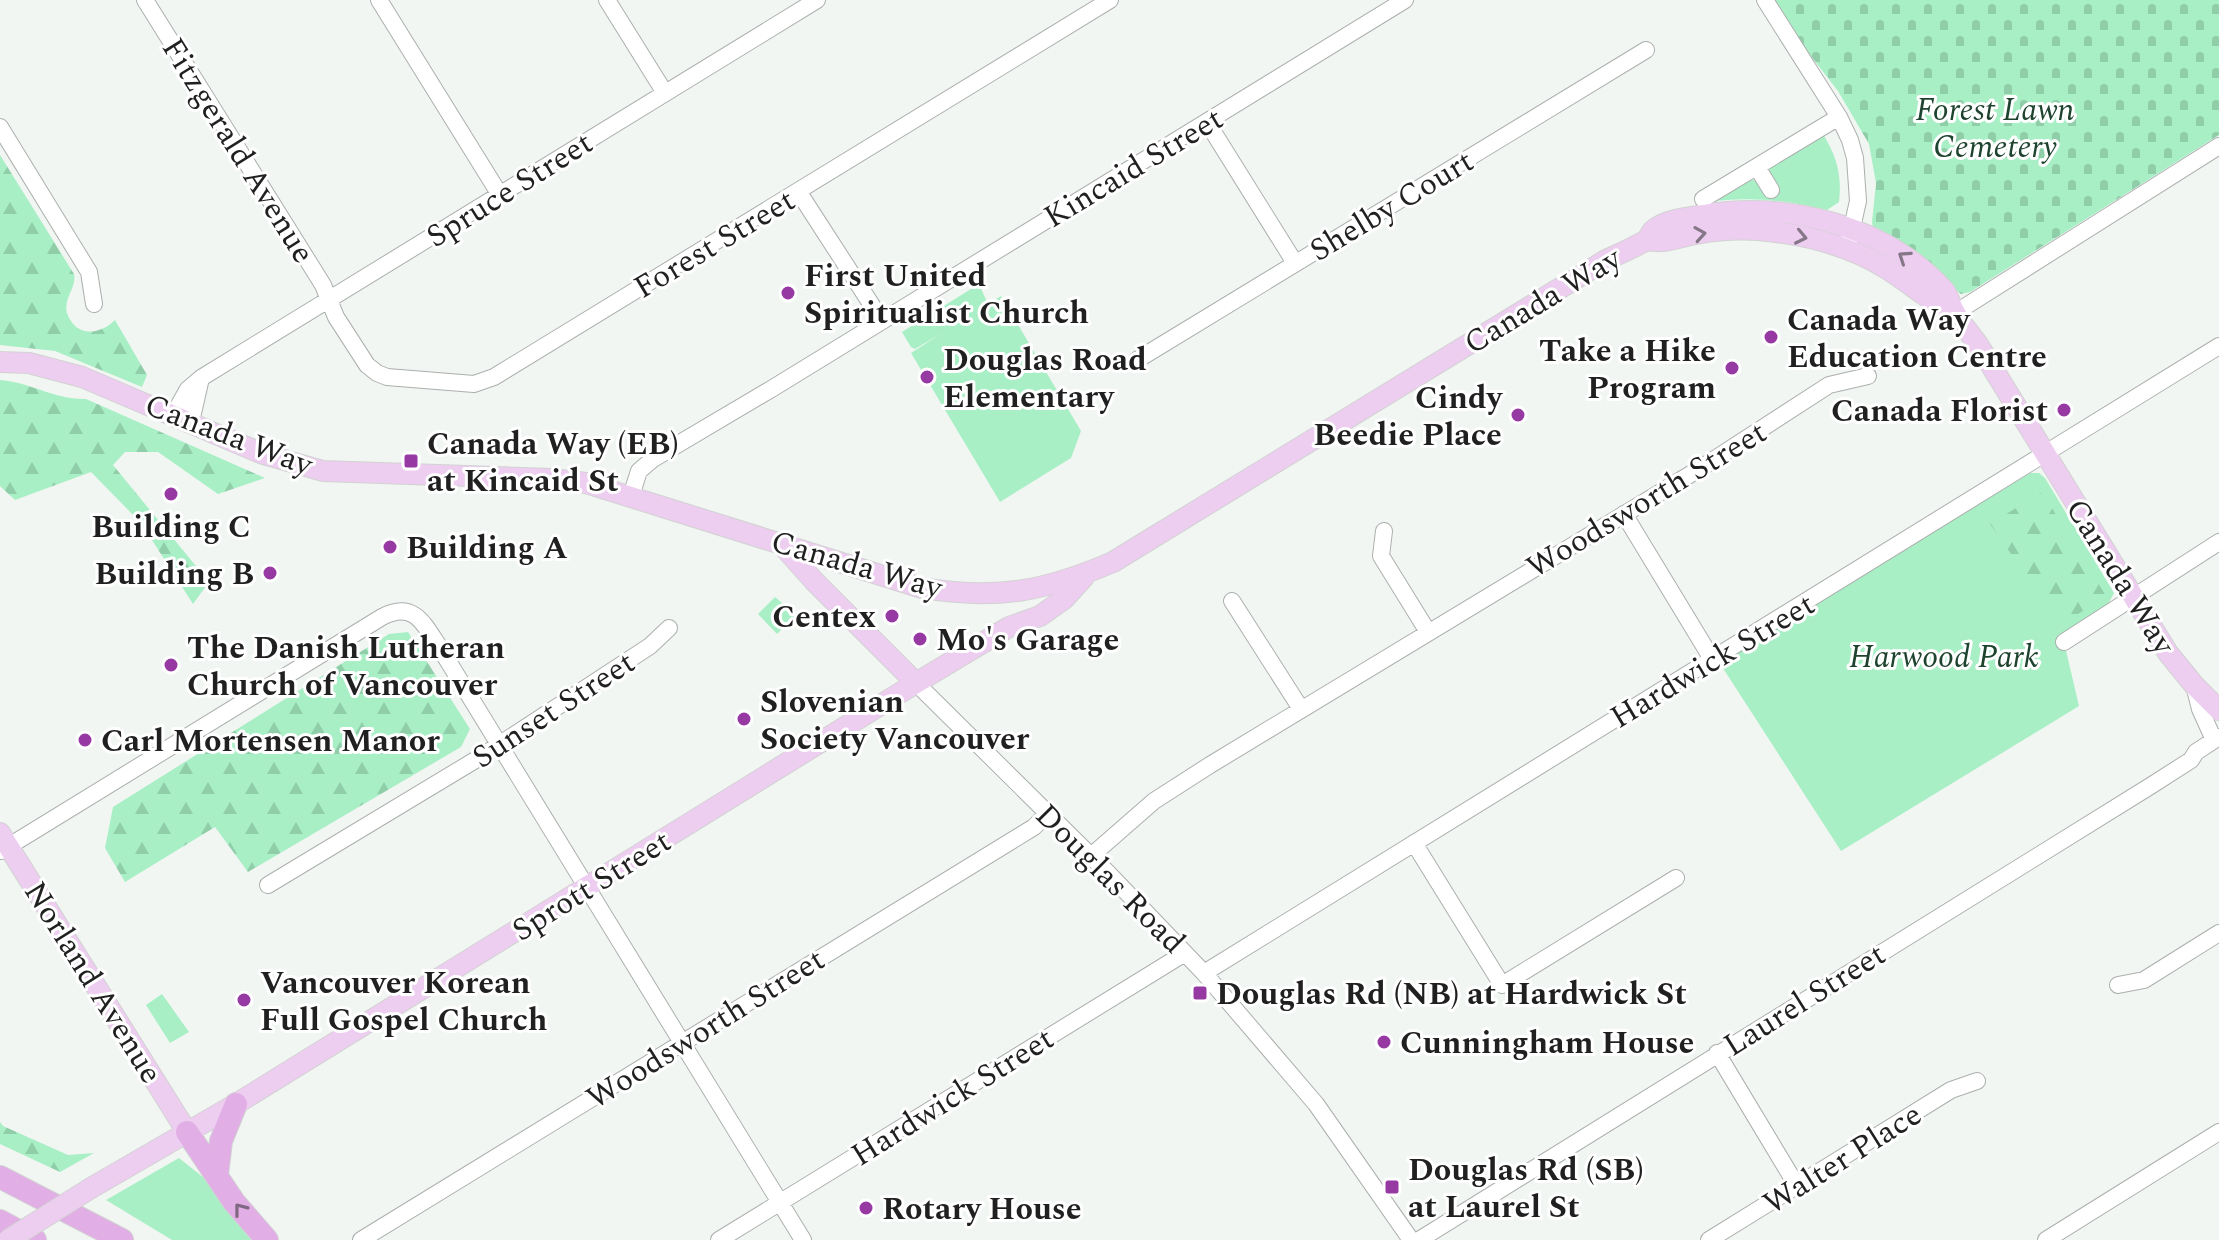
<svg xmlns="http://www.w3.org/2000/svg" width="2219" height="1240" viewBox="0 0 2219 1240" font-family="Spectral,serif">
	<defs>
		<pattern id="forest-firs" width="22" height="20" patternUnits="userSpaceOnUse" patternTransform="scale(2)"><rect width="22" height="20" fill="#a8efc5"/><path d="M5 1l3.5 6h-7zM16 11l3.5 6h-7z" fill="#90cda9"/></pattern>
		<pattern id="cemetery-stones" width="16" height="16" patternUnits="userSpaceOnUse" patternTransform="scale(2)"><rect width="16" height="16" fill="#a8efc5"/><path d="M2 7V4a2 2 0 0 1 4 0v3zM10 15v-3a2 2 0 0 1 4 0v3z" fill="#90cda9"/></pattern>
	</defs>
	<rect width="100%" height="100%" fill="#f1f6f3"/>
	<!-- green -->
	<path fill="#a8efc5" d="M1823,134C1837,157 1842,175 1839,202L1827,210C1788,200 1748,196 1707,202L1748,178L1762,183L1773,163Z
		M979,284L988,304L1001,296L1081,431L1071,458L1000,502L911,353L942,333L915,349L911,347L902,332Z
		M2030,473H2039L2045,478L2114,593L2106,608L2064,642L2079,706L1841,851L1719,662Z
		M775,597L796,615L777,634L758,614Z
		M162,994L189,1032L170,1043L146,1005Z
		M179,1158L204,1178L251,1240H172L106,1200Z"/>
	<!-- forest -->
	<path fill="url(#forest-firs)" d="M0,155L74,274C77,288 63,298 67,313C75,337 99,336 115,320L147,375L142,387L55,351L0,345Z
		M0,380C30,382 55,400 86,399L265,478L218,494L158,452H125L113,465L209,582L193,604L141,523L91,472L15,500L0,486Z
		M2042,492L2106,596L2061,625L1990,524Z
		M408,632L470,729L461,747L248,872L215,827L125,882L105,848L113,807L389,634Z
		M0,1122L3,1126L68,1155L94,1153L60,1172L0,1144Z"/>
	<!-- cemetery -->
	<path fill="url(#cemetery-stones)" d="M1773,0H2219V135L1970,292L1961,294L1873,228L1872,222L1876,183L1869,144L1838,91L1800,42Z"/>
	<g fill="none" stroke-linecap="round" stroke-linejoin="round">
		<defs>
			<path id="minor" d="M145,0L323,285L336,317L367,365L377,373L387,377L474,384L494,377L1110,0
				M379,0L500,195
				M607,0L665,93
				M1765,0L1839,117L1850,140L1855,158L1858,201L1849,241
				M1207,122L1295,263
				M0,127L89,272L94,304
				M1757,167L1771,190
				M798,191L882,321
				M1703,199L1839,117
				M1955,313L2219,146
				M1137,360L1646,50
				M174,414L188,389L201,378L817,0
				M191,422L201,378
				M631,496L639,471L653,459L773,388L1405,0
				M1624,514L1712,659
				M1384,531L1381,556L1428,632
				M1232,601L1301,709
				M2064,642L2219,542
				M916,683L1110,875L1204,973L1316,1104L1411,1240
				M2194,685L2200,709L2214,740
				M1414,843L1502,985L1676,878
				M1,851L382,617C414,600 424,624 440,648L803,1240
				M1091,856L1154,801L1210,765L1704,466L1829,385L1868,376
				M268,885L482,756L650,646L669,628
				M1204,973L2219,346
				M2118,985L2144,980L2219,933
				M1717,1053L1797,1186
				M361,1240L1034,827L1047,814
				M719,1240L1185,953
				M1419,1240L2152,785L2191,760L2196,752L2219,737
				M1709,1240L1951,1090L1977,1081
				M2046,1240L2219,1132"/>
			<path id="major" d="M1648,240C1666,244 1678,237 1696,234C1716,230 1738,229 1758,230C1803,234 1849,245 1887,269C1911,284 1930,302 1955,313
				M0,362L29,363L82,377L263,454L323,471L552,479L586,483L922,588C997,600 1043,592 1113,562L1606,260C1619,254 1633,248 1645,241C1650,238 1650,231 1656,228C1669,219 1688,218 1703,215C1788,201 1884,225 1944,290C1949,296 1950,304 1954,311C1960,323 1971,334 1979,346L2168,653L2194,685L2219,710
				M782,545L815,582L916,683
				M0,833L187,1132
				M91,1188L236,1104L916,683L1009,627L1040,616L1064,599L1084,577"/>
			<path id="highway" d="M187,1132L234,1202L267,1240
				M217,1175L221,1141L236,1104
				M0,1177L122,1240
				M0,1221L35,1240"/>
		</defs>
		<!-- minor casing -->
		<use href="#minor" stroke="#acafad" stroke-width="18"/>
		<!-- major casing -->
		<use href="#major" stroke="#d2d2d2" stroke-width="22"/>
		<!-- highway casing -->
		<use href="#highway" stroke="#d2d2d2" stroke-width="24"/>
		<!-- minor -->
		<use href="#minor" stroke="#fff" stroke-width="16"/>
		<!-- major -->
		<use href="#major" stroke="#edcef0" stroke-width="20"/>
		<!-- highway -->
		<use href="#highway" stroke="#e1aee6" stroke-width="22"/>
		<defs>
			<path id="major-bridge" d="M8,1240L91,1188"/>
		</defs>
		<!-- major-bridge casing -->
		<use href="#major-bridge" stroke="#d2d2d2" stroke-width="22" stroke-linecap="butt"/>
		<!-- major-bridge -->
		<use href="#major-bridge" stroke="#edcef0" stroke-width="20"/>
	</g>
	<!-- one-way arrows -->
	<defs><path id="oneway-chevron" d="M-2-3.5L2.5 0L-2 3.5" fill="none" stroke-width="1.6" stroke-linecap="round" stroke-linejoin="round" transform="scale(2)"/></defs>
	<g stroke="#867788">
		<use href="#oneway-chevron" transform="translate(1700 234) rotate(-9)"/>
		<use href="#oneway-chevron" transform="translate(1801 237) rotate(12)"/>
		<use href="#oneway-chevron" transform="translate(1904 257) rotate(-146)"/>
	</g>
	<use stroke="#806782" href="#oneway-chevron" transform="translate(240 1209) rotate(-128)"/>
	<!-- markers -->
	<g fill="#9739a3" stroke="#fff" stroke-width="3">
		<circle cx="788" cy="293" r="8"/>
		<circle cx="1771" cy="337" r="8"/>
		<circle cx="1732" cy="368" r="8"/>
		<circle cx="927" cy="377" r="8"/>
		<circle cx="2064" cy="410" r="8"/>
		<circle cx="1518" cy="415" r="8"/>
		<rect x="403" y="453" width="16" height="16" rx="4"/>
		<circle cx="171" cy="494" r="8"/>
		<circle cx="390" cy="547" r="8"/>
		<circle cx="270" cy="573" r="8"/>
		<circle cx="892" cy="616" r="8"/>
		<circle cx="920" cy="639" r="8"/>
		<circle cx="171" cy="665" r="8"/>
		<circle cx="744" cy="719" r="8"/>
		<circle cx="85" cy="740" r="8"/>
		<rect x="1192" y="985" width="16" height="16" rx="4"/>
		<circle cx="244" cy="1000" r="8"/>
		<circle cx="1384" cy="1042" r="8"/>
		<rect x="1384" y="1179" width="16" height="16" rx="4"/>
		<circle cx="866" cy="1208" r="8"/>
	</g>
	<g text-anchor="middle" stroke-width="6" stroke-linejoin="round" paint-order="stroke">
		<!-- park labels -->
		<g font-size="32" font-style="italic" fill="#1e432f" stroke="#fff">
			<text x="1995" y="120">Forest Lawn<tspan x="1995" dy="37">Cemetery</tspan></text>
			<text x="1944" y="667">Harwood Park</text>
		</g>
		<!-- street labels -->
		<g font-size="32" fill="#1f201f" stroke="#fff">
			<text transform="translate(239 150) rotate(58)" y="11">Fitzgerald Avenue</text>
			<text transform="translate(1133 167) rotate(-31)" y="11">Kincaid Street</text>
			<text transform="translate(509 189) rotate(-32)" y="11">Spruce Street</text>
			<text transform="translate(1391 205) rotate(-31)" y="11">Shelby Court</text>
			<text transform="translate(714 243) rotate(-31)" y="11">Forest Street</text>
			<text transform="translate(1542 300) rotate(-31)" y="11">Canada Way</text>
			<text transform="translate(229 434) rotate(21)" y="11">Canada Way</text>
			<text transform="translate(1646 499) rotate(-31)" y="11">Woodsworth Street</text>
			<text transform="translate(857 564) rotate(16)" y="11">Canada Way</text>
			<text transform="translate(2121 576) rotate(58)" y="11">Canada Way</text>
			<text transform="translate(1712 660) rotate(-31)" y="11">Hardwick Street</text>
			<text transform="translate(553 709) rotate(-33)" y="11">Sunset Street</text>
			<text transform="translate(1111 878) rotate(45)" y="11">Douglas Road</text>
			<text transform="translate(591 885) rotate(-32)" y="11">Sprott Street</text>
			<text transform="translate(94 982) rotate(58)" y="11">Norland Avenue</text>
			<text transform="translate(1804 999) rotate(-32)" y="11">Laurel Street</text>
			<text transform="translate(705 1028) rotate(-32)" y="11">Woodsworth Street</text>
			<text transform="translate(952 1096) rotate(-32)" y="11">Hardwick Street</text>
			<text transform="translate(1842 1158) rotate(-32)" y="11">Walter Place</text>
		</g>
		<!-- poi labels -->
		<g font-size="32" font-weight="bold" fill="#1f201f" stroke="#fff" text-anchor="start">
			<text x="804" y="286">First United<tspan x="804" dy="37">Spiritualist Church</tspan></text>
			<text x="1787" y="330">Canada Way<tspan x="1787" dy="37">Education Centre</tspan></text>
			<text x="1716" y="361" text-anchor="end">Take a Hike<tspan x="1716" dy="37">Program</tspan></text>
			<text x="943" y="370">Douglas Road<tspan x="943" dy="37">Elementary</tspan></text>
			<text x="1502" y="408" text-anchor="end">Cindy<tspan x="1502" dy="37">Beedie Place</tspan></text>
			<text x="2048" y="421" text-anchor="end">Canada Florist</text>
			<text x="427" y="454">Canada Way (EB)<tspan x="427" dy="37">at Kincaid St</tspan></text>
			<text x="171" y="537" text-anchor="middle">Building C</text>
			<text x="406" y="558">Building A</text>
			<text x="254" y="584" text-anchor="end">Building B</text>
			<text x="876" y="627" text-anchor="end">Centex</text>
			<text x="936" y="650">Mo's Garage</text>
			<text x="187" y="658">The Danish Lutheran<tspan x="187" dy="37">Church of Vancouver</tspan></text>
			<text x="760" y="712">Slovenian<tspan x="760" dy="37">Society Vancouver</tspan></text>
			<text x="101" y="751">Carl Mortensen Manor</text>
			<text x="260" y="993">Vancouver Korean<tspan x="260" dy="37">Full Gospel Church</tspan></text>
			<text x="1216" y="1004">Douglas Rd (NB) at Hardwick St</text>
			<text x="1400" y="1053">Cunningham House</text>
			<text x="1408" y="1180">Douglas Rd (SB)<tspan x="1408" dy="37">at Laurel St</tspan></text>
			<text x="882" y="1219">Rotary House</text>
		</g>
	</g>
</svg>
